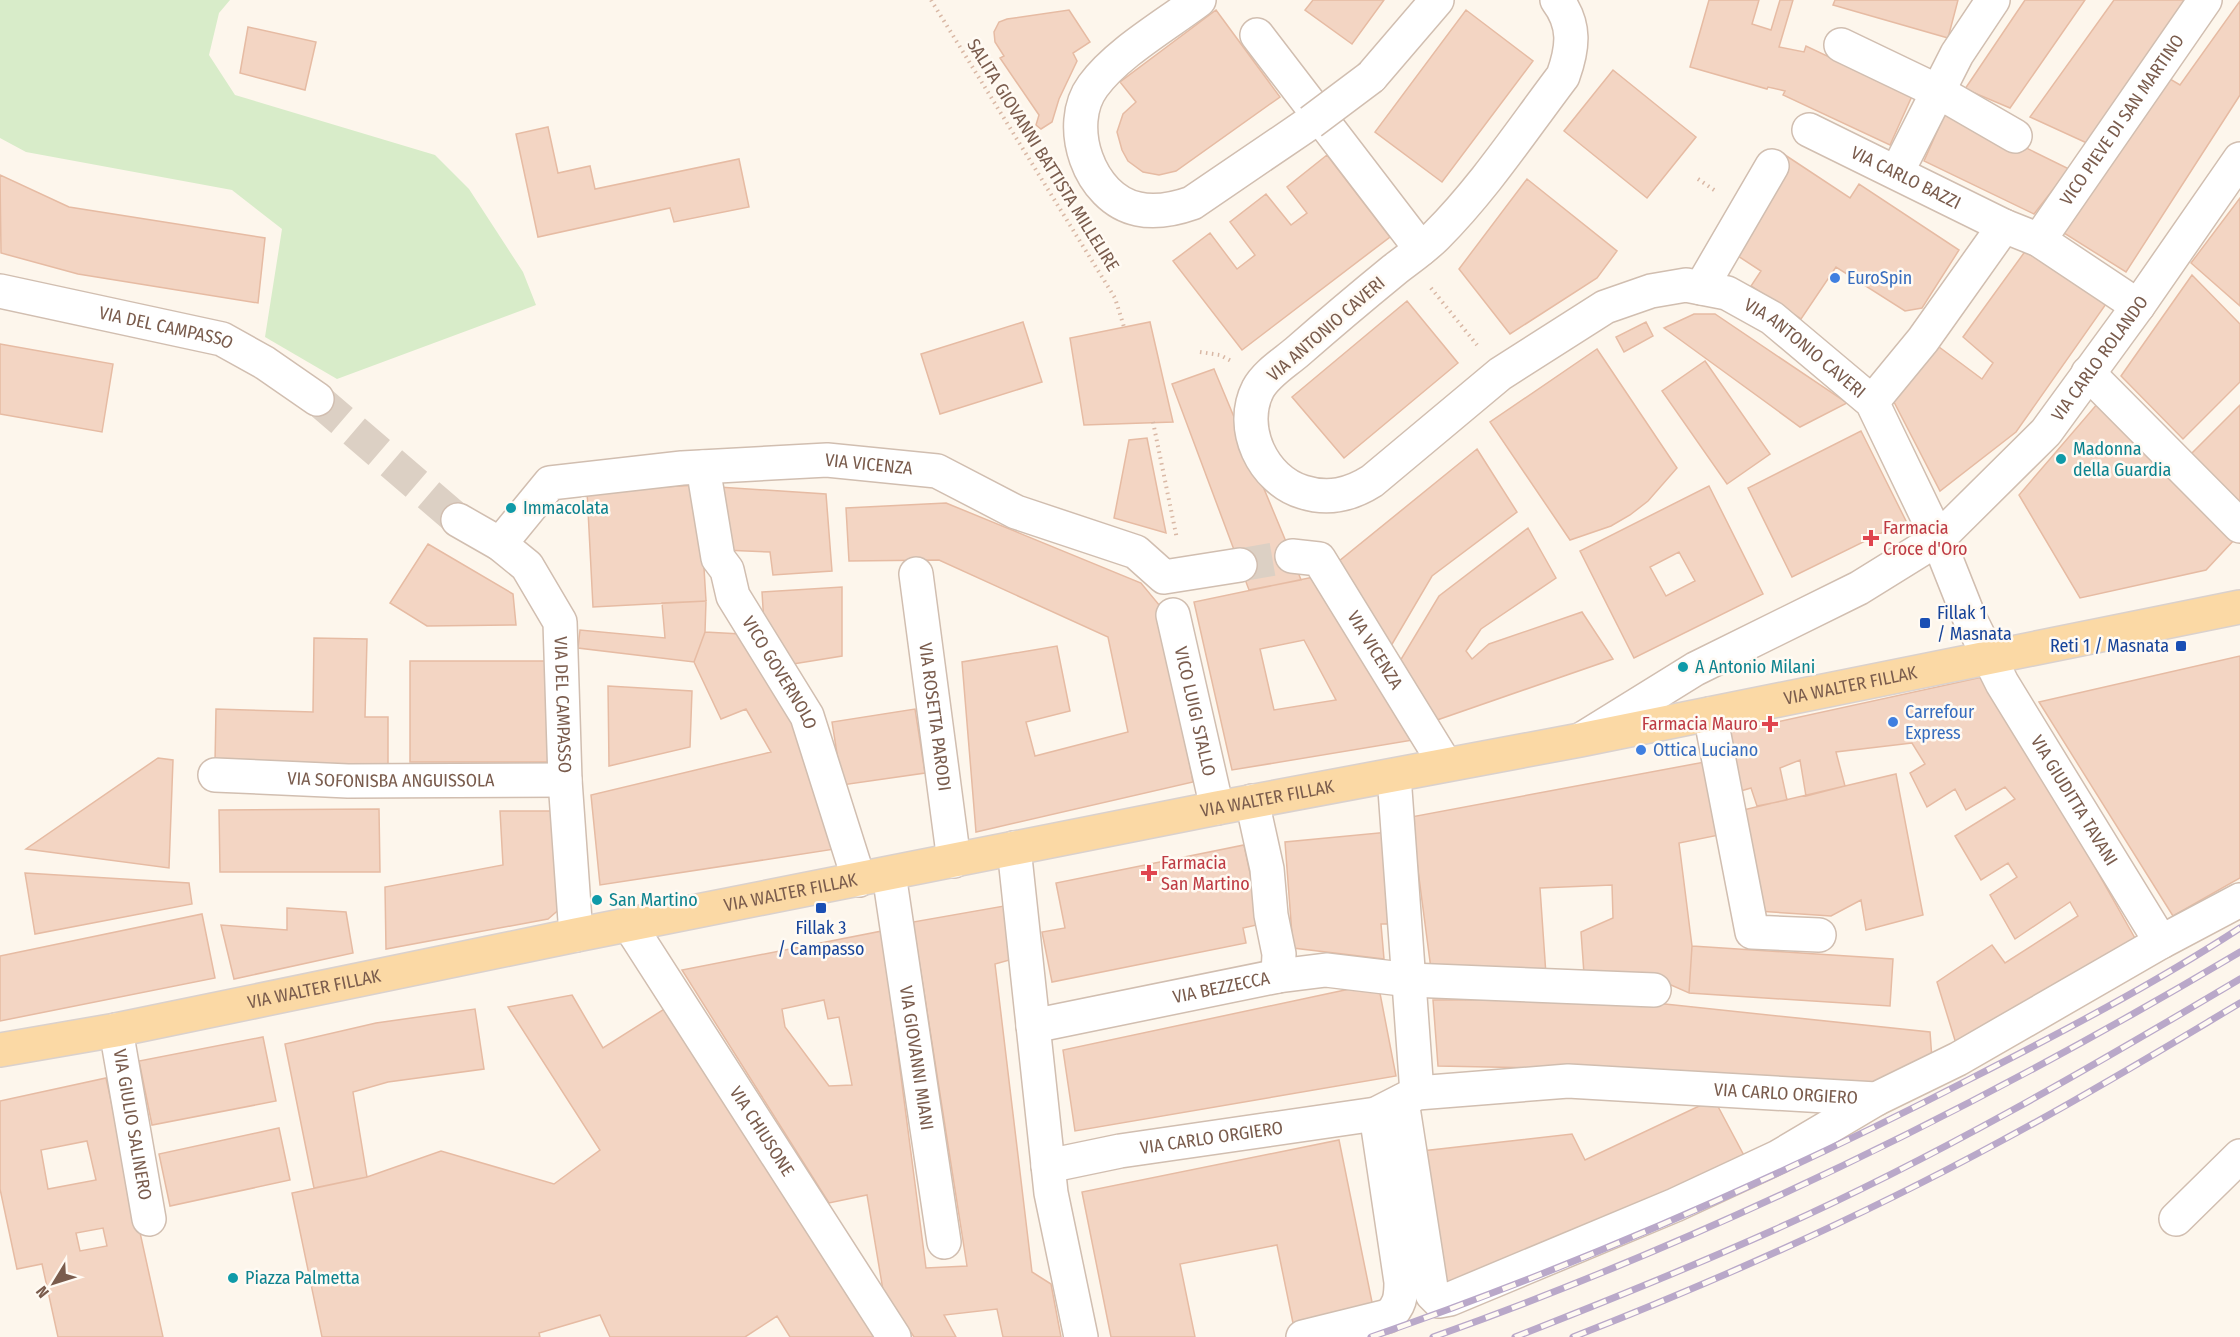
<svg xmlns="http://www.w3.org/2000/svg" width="2240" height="1337" viewBox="0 0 2240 1337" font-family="'Fira Sans Condensed',sans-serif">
	<rect width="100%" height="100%" fill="#fdf6ec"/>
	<!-- green -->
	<path fill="#d8ecc9" d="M0,0H230L219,13L209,55L235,95L435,155L469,189L523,272L536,305L337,379L265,337L282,229L232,190L26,152L0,138Z"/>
	<!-- building -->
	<path fill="#f3d5c3" stroke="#e6bba3" stroke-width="1.5" fill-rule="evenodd" d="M1313,0H1384L1352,44L1305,10Z
		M1709,0H1759L1752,24L1771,30L1780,0H1793L1779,47L1804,52L1806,46L1912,96L1890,145L1783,95L1785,91L1768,87L1767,89L1690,67Z
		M1835,0H1958L1948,38L1833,5Z
		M2025,0H2085L2010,108L1965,89Z
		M2114,0H2190L2089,144L2030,117Z
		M2240,1V95L2126,272L2056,228L2160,73L2180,85Z
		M1069,10L1090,42L1073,53L1077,61L1059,99L1052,122L1041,129L1036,125L1039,115L1000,58L1004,56L995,42L994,32L999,22L1007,19Z
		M1216,10L1280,97L1176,171L1159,175L1143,172L1128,161L1122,150L1117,132L1123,114L1136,102L1120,82Z
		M1466,10L1533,61L1442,182L1375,132Z
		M248,27L316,42L305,90L240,73Z
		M1613,70L1696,137L1647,198L1564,131Z
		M1947,109L2069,169L2034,214L1924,161Z
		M548,127L558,173L590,166L595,189L739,159L749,207L674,222L670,208L538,237L516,134Z
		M1779,151L1850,198L1859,184L1959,250L1922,308L1905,311L1836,267L1801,319L1751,286L1761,271L1718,243Z
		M1327,155L1390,237L1242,350L1173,261L1210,233L1237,269L1255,255L1230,222L1266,194L1291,225L1307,213L1287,187Z
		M0,175L69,207L265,238L258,303L78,274L1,253Z
		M1527,179L1617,251L1597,278L1510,334L1459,269Z
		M2240,198V306L2191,263Z
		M2029,246L2106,304L2016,432L1940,491L1893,400L1935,344L1982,379L1993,363L1963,337Z
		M2192,275L2240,324V382L2183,439L2121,376Z
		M1407,301L1458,363L1344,458L1292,397Z
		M1694,314H1715L1847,403L1800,427L1664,328Z
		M1023,322L1042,382L940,414L921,354Z
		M1150,322L1173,422L1084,425L1070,338Z
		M1646,322L1653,336L1624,352L1616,337Z
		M0,344L113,364L102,432L0,414Z
		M1597,349L1677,468L1648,501L1630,515L1611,526L1570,540L1490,422Z
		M1705,361L1770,454L1727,484L1662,391Z
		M1214,369L1292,556L1301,580L1249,590L1172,384Z
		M2098,403L2235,539L2206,570L2080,598L2019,495Z
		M2240,405V502L2191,454Z
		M1861,431L1906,521L1792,577L1748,488Z
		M1147,438L1166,533L1114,518L1129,440Z
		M1477,449L1517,512L1432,576L1388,651L1333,566Z
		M699,485L706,601L593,607L587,491Z
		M1709,486L1763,594L1634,658L1580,551ZM1679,552L1695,581L1666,596L1650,567Z
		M718,487L826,494L832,571L773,575L770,552L724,550Z
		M946,503L1141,583L1160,606L1193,782L976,832L962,662L1057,646L1070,711L1026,722L1035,756L1128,732L1108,637L939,560L849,561L846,508Z
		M1528,528L1556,578L1481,629L1466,651L1472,659L1489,644L1582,612L1613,659L1437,720L1400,661L1439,596Z
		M428,544L513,594L516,625L427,626L390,603Z
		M1323,575L1419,739L1232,770L1194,602ZM1304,640L1336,700L1274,710L1260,649Z
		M842,587V656L787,665L765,640L762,592Z
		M706,601L705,632L694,662L578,648L580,630L665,638L662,603Z
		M705,632L741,634L814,747L835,849L600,885L591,795L771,752L746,709L721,719L694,662Z
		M314,638L367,639L365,717H388V766L215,762L216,709L313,712Z
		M2240,656V878L2173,916L2039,702Z
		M410,661H553L554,762H410Z
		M1987,676L2136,940L1958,1050L1937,982L1992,945L2005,963L2078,916L2070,902L2015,939L1990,895L2017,877L2008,863L1981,880L1955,836L2015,799L2005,787L1966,810L1955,789L1927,807L1910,773L1925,764L1912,743L1836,752L1845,786L1806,796L1800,760L1780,768L1787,800L1757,806L1751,788L1734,793L1722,734Z
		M608,686L692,691L690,747L609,766Z
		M915,709L925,773L842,785L832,722Z
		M158,758L173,760L169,868L26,849Z
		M1710,761L1724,834L1679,843L1692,946L1689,993L1662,981L1584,974L1581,932L1613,918L1612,885L1540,888L1546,975L1431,969L1411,817Z
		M1896,774L1923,915L1866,930L1861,900L1831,916L1757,911L1739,811Z
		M379,809L380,872H220L219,810Z
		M500,811H558L562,907L548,919L386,949L385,887L503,865Z
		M1389,832L1400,924H1381L1384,959L1293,948L1285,842Z
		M1244,845L1261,924L1243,928L1246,943L1052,982L1042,932L1065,928L1056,883Z
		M25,873L189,883L192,904L35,934Z
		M1004,906L1013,959L995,964L1032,1272L1051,1284L1061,1337H1003L997,1309L944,1315L956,1337H914L883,1290L867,1195L829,1203L682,970L882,931L926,1268L967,1266L913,922ZM824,1000L828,1019L839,1017L852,1085L829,1086L785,1027L782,1009Z
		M287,908L346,912L353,953L234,979L221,925L287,930Z
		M202,914L215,978L0,1021V956Z
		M1692,946L1893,959L1890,1006L1689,993Z
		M1378,983L1396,1076L1075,1131L1063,1050Z
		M572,995L603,1048L669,1006L881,1337H790L777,1316L745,1337H610L600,1315L539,1333L540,1337H322L292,1193L367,1177L441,1151L554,1184L600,1150L508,1007Z
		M1618,999L1930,1032L1932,1059L1878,1090L1629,1070L1438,1066L1433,1000Z
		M475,1009L484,1069L388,1082L353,1092L367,1177L314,1188L285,1044L376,1023Z
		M263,1037L276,1101L152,1125L139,1061Z
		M106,1078L163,1337H58L42,1264L17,1269L0,1189V1101ZM87,1141L96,1180L48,1189L41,1150ZM103,1228L107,1246L80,1251L76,1233Z
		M1714,1099L1749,1165L1444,1295L1422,1151L1572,1134L1585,1160Z
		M279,1128L290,1180L170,1206L159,1154Z
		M1339,1140L1373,1307L1293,1323L1277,1245L1180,1264L1195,1337H1111L1082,1192Z"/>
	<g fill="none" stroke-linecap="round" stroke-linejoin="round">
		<!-- minor-tunnel -->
		<path stroke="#dcd0c4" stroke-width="33" stroke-dasharray="33 16" stroke-linecap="butt" d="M317,399L458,520
			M1240,565L1292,556"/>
		<defs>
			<g id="minor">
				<path d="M1199,0C1166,25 1117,53 1093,86C1064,125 1089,199 1138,209C1156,213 1175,209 1192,203L1311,122"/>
				<path id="s1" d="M1557,0C1576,25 1573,48 1563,76C1522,130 1484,188 1436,236C1423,249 1408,259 1394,270C1361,297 1329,324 1297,352C1284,363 1266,374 1258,389C1238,428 1263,480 1303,492C1328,500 1350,495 1372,481L1500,374L1605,307L1651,291L1686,285L1727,293L1772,318L1872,402L1938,539L1969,617L2002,683L2161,942"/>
				<path d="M1257,35L1421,249"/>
				<path d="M1841,45L1937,91L2015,136"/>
				<path d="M1371,77L1437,0"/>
				<path id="s2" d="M1809,130L2004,226L2039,240L2138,306"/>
				<path d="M1897,172L1957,54L1993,0"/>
				<path id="s3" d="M2039,240L2205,0"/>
				<path d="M1701,288L1772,166"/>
				<path id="s4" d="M0,291L222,339L265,363L317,399"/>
				<path d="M2088,373L2240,526"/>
				<path d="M1872,402L1923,340L2004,226"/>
				<path id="s5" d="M703,467L718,558L727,570L733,596L807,716L859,880"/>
				<path id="s6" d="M458,520L500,544L527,566L560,622L565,780L576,935"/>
				<path id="s7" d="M500,544L550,483L682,468L827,460L937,471L1016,512L1136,552L1164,577L1240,565"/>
				<path id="s8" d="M1292,556L1319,559L1445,764"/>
				<path id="s9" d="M916,574L954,861"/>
				<path id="s10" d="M1173,615L1217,808"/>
				<path d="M1710,714L1752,932L1819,935"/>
				<path id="s11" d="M1582,739L1695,669L1859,588L1938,539L2046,432L2138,306L2240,159"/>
				<path id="s12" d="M215,775L348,781L565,780"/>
				<path d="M1394,776L1417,1093"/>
				<path d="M1252,801L1267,869L1271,915L1279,954L1278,976"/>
				<path d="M1014,848L1051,1193L1081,1337"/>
				<path id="s13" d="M889,874L944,1242"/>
				<path id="s14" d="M630,926L894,1337"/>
				<path id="s15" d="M1033,1026L1278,976L1326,970L1410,980L1654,990"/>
				<path id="s16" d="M116,1030L149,1219"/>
				<path d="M1402,1101L1432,1294L1439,1301L1450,1299L1675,1205L1778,1157L1876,1099"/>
				<path id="s17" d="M1048,1166L1120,1151L1376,1114L1417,1093L1568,1081L1876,1099L1958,1059L2161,942L2240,900"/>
				<path d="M2176,1219L2240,1156"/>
				<path d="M1303,1337L1388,1316C1400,1307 1401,1296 1401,1282L1376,1114"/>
			</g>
			<g id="major">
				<path id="s18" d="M0,1050L116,1030L576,935L1217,808L1580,740L2240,607"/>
			</g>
		</defs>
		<!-- minor casing -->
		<use href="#minor" stroke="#d1beb0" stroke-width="36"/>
		<!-- major casing -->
		<use href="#major" stroke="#dad1cd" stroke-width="36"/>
		<!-- path -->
		<path stroke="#d9b8a5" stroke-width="4" stroke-dasharray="1.5 4.5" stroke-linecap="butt" d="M931,0L1115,298L1124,327
			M1698,179L1717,192
			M1431,288L1477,345
			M1200,352L1220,355L1233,362
			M1153,422L1177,539"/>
		<!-- minor -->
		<use href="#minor" stroke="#fff" stroke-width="33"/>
		<!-- major -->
		<use href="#major" stroke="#fbd9a5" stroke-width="33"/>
		<defs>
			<path id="rail" d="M1371,1337C1577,1266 1776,1179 1970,1079C2062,1032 2154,984 2240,928
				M1433,1337C1715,1237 1984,1104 2240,952
				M1515,1337C1602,1303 1689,1268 1774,1230C1935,1158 2088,1069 2240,979
				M1573,1337C1719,1280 1863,1216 2001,1141C2082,1098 2161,1050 2240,1003"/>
		</defs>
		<!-- rail casing -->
		<use href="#rail" stroke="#b9a8c9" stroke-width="7"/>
		<!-- rail -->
		<use href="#rail" stroke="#fffaf3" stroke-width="4.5" stroke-dasharray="14" stroke-linecap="butt"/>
		<defs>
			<path id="minor-bridge" d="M1311,122L1371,77"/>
		</defs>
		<!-- minor-bridge casing -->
		<use href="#minor-bridge" stroke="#d1beb0" stroke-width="36" stroke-linecap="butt"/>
		<!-- minor-bridge -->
		<use href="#minor-bridge" stroke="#fff" stroke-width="33"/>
	</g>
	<!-- markers -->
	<g fill="#3f7fe0" stroke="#fffaf3" stroke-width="2">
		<circle cx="1835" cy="278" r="6"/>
		<circle cx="1893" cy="722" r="6"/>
		<circle cx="1641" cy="750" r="6"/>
	</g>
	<g fill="#0f9aa8" stroke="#fffaf3" stroke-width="2">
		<circle cx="2061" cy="459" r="6"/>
		<circle cx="511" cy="508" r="6"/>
		<circle cx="1683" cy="667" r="6"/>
		<circle cx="597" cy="900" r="6"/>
		<circle cx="233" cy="1278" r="6"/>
	</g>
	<g fill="#e0444e" stroke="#fffaf3" stroke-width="2">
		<path d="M1868 529h6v6h6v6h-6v6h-6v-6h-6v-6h6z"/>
		<path d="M1767 715h6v6h6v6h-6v6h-6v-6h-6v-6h6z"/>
		<path d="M1146 864h6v6h6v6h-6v6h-6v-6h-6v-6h6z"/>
	</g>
	<g fill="#1a4fb4" stroke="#fffaf3" stroke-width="2">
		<rect x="1919" y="617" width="12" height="12" rx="3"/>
		<rect x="2175" y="640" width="12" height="12" rx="3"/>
		<rect x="815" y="902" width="12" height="12" rx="3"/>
	</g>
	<g text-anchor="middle" stroke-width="5" stroke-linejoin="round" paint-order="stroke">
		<!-- street labels -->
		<g font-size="18" fill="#7a5c4d" stroke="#fffaf3">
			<text dy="6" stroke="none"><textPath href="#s3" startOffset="146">VICO PIEVE DI SAN MARTINO</textPath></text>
			<text transform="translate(1043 155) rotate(58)" y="6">SALITA GIOVANNI BATTISTA MILLELIRE</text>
			<text dy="6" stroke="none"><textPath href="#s2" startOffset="108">VIA CARLO BAZZI</textPath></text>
			<text transform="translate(1326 329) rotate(-41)" y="6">VIA ANTONIO CAVERI</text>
			<text dy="6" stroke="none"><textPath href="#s4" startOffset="170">VIA DEL CAMPASSO</textPath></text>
			<text dy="6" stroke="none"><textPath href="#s1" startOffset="1232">VIA ANTONIO CAVERI</textPath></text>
			<text dy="6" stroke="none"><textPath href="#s11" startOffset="652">VIA CARLO ROLANDO</textPath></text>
			<text dy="6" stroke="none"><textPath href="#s7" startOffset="399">VIA VICENZA</textPath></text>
			<text dy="6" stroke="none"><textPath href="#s8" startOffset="134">VIA VICENZA</textPath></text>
			<text dy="6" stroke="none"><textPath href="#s5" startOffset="224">VICO GOVERNOLO</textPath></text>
			<text dy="6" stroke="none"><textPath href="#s18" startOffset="1886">VIA WALTER FILLAK</textPath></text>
			<text dy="6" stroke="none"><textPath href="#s6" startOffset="231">VIA DEL CAMPASSO</textPath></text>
			<text dy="6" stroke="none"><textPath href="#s10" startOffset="99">VICO LUIGI STALLO</textPath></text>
			<text dy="6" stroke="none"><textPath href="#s9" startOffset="144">VIA ROSETTA PARODI</textPath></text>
			<text dy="6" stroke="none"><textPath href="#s12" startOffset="176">VIA SOFONISBA ANGUISSOLA</textPath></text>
			<text dy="6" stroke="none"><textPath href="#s18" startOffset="1292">VIA WALTER FILLAK</textPath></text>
			<text dy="6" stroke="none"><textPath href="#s1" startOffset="1766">VIA GIUDITTA TAVANI</textPath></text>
			<text dy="6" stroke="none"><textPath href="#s18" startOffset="806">VIA WALTER FILLAK</textPath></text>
			<text dy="6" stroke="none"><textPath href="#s15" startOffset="192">VIA BEZZECCA</textPath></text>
			<text dy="6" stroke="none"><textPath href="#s18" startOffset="320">VIA WALTER FILLAK</textPath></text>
			<text dy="6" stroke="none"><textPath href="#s13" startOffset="186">VIA GIOVANNI MIANI</textPath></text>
			<text dy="6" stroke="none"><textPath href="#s17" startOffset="748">VIA CARLO ORGIERO</textPath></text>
			<text dy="6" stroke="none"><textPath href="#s16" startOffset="96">VIA GIULIO SALINERO</textPath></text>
			<text dy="6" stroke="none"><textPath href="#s14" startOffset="244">VIA CHIUSONE</textPath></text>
			<text dy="6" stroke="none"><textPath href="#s17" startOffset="166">VIA CARLO ORGIERO</textPath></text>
		</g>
		<!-- shop labels -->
		<g font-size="18" fill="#366cbe" stroke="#fffaf3" text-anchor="start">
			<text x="1847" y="284">EuroSpin</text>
			<text x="1905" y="718">Carrefour<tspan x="1905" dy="21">Express</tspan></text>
			<text x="1653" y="756">Ottica Luciano</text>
		</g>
		<!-- culture labels -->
		<g font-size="18" fill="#0d838f" stroke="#fffaf3" text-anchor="start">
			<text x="2073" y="455">Madonna<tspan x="2073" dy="21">della Guardia</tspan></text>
			<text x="523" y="514">Immacolata</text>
			<text x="1695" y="673">A Antonio Milani</text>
			<text x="609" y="906">San Martino</text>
			<text x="245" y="1284">Piazza Palmetta</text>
		</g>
		<!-- health labels -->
		<g font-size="18" fill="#be3a42" stroke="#fffaf3" text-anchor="start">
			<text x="1883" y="534">Farmacia<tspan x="1883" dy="21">Croce d'Oro</tspan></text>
			<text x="1758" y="730" text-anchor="end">Farmacia Mauro</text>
			<text x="1161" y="869">Farmacia<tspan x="1161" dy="21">San Martino</tspan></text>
		</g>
		<!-- transit labels -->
		<g font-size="18" fill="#164399" stroke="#fffaf3" text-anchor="start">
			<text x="1937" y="619">Fillak 1<tspan x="1937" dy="21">/ Masnata</tspan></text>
			<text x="2169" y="652" text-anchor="end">Reti 1 / Masnata</text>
			<text x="821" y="934" text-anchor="middle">Fillak 3<tspan x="821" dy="21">/ Campasso</tspan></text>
		</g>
	</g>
	<!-- north arrow -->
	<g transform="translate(54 1283) rotate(232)" stroke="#fffaf3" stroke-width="4.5" paint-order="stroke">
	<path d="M0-4.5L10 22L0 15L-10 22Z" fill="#7a5c4d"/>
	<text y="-9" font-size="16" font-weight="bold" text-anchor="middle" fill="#7a5c4d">N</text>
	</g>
</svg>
